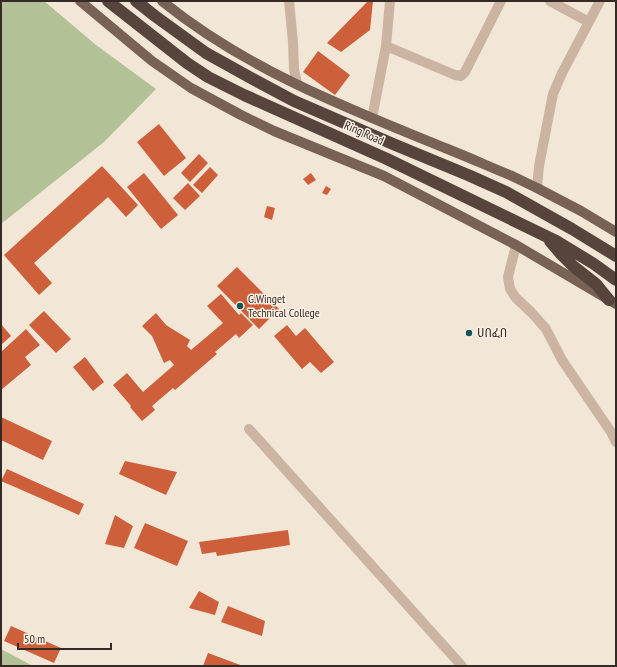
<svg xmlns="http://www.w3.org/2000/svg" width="617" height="667" viewBox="0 0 617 667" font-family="'PT Sans Narrow','Noto Sans Ethiopic',sans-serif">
	<rect width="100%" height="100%" fill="#f2e6d7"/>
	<!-- green -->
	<path fill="#b3c296" d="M1,1H44L96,45L156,89L104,142L1,224Z
		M1,649L33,666H1Z"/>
	<!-- building -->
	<path fill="#cd5f3a" d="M368,1H373L370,30L341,52L327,43Z
		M318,51L350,75L335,95L303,72Z
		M159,124L186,158L164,176L137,142Z
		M199,154L208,163L190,182L181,173Z
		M102,166L138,205L126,217L108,197L34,263L52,283L39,295L4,255Z
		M210,167L218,175L202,193L193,185Z
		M144,173L178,215L161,229L127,187Z
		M311,173L316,180L308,185L303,179Z
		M188,183L200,196L185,210L173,198Z
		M326,186L331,189L327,195L322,193Z
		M267,206L275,208L272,220L264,217Z
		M237,267L279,309L259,329L217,286Z
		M221,294L239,315L241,313L253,325L239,338L236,334L215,352L217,354L175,390L173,388L152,406L155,410L142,421L130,407L131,406L113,385L127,373L143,392L174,365L170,360L164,363L152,336L142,326L156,313L166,325L190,340L187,346L191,350L223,323L207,306Z
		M44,311L71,339L56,353L29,325Z
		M1,324L11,336L1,345Z
		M287,325L296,336L305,328L334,362L321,373L310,362L302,369L274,336Z
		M26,329L40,345L25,357L31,365L1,390V352Z
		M85,357L104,382L93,391L73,367Z
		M1,417L52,441L43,460L1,440Z
		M125,461L177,472L166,495L119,474Z
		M7,469L84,504L79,515L1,481Z
		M115,515L133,526L124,548L105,544Z
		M145,523L188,541L177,566L134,548Z
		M288,530L290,545L217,556L216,552L202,554L199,542Z
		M199,591L219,602L215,615L189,608Z
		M228,606L265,621L262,636L221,622Z
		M11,626L61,648L54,663L4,641Z
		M208,653L243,666H203Z"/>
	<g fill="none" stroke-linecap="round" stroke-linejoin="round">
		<!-- minor -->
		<path stroke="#cbb5a2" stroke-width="10" d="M289,1L293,42L294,69L297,84
			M550,1L589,22
			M386,46L455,75L461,76L465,72L501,1
			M372,118L386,46L390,1
			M537,188L539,166L553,94L562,73L600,1
			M516,245L508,277L510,289L516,298L532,313L546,329L562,360L611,432L616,442
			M249,429L462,666"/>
		<!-- major -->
		<path stroke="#786155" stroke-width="10" d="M80,1L152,61L191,88L215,101L241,115L274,131L384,176L516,245L616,304
			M162,1C246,69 346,108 445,148C468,157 490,167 512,176L537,188L581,211L616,232"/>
		<!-- highway -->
		<path stroke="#57443c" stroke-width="12" d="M108,1L187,63L208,77L244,95L387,159L558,242L594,264L616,280
			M136,1L155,16L206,53L251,78L294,101L393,144L468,175L506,192L572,229L616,256
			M550,241L561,254L573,266L596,284L609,300"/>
	</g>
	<!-- markers -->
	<g fill="#195459" stroke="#faf0e3" stroke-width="1.5">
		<circle cx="240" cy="306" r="4"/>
		<circle cx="469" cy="333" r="4"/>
	</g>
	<g text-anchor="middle" stroke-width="3" stroke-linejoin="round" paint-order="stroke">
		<!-- street labels -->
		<g font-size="12" fill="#352a25" stroke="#faf0e3">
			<text transform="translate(364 133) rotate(24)" y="4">Ring Road</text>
		</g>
		<!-- poi labels -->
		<g font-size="12" fill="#352a25" stroke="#faf0e3" text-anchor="start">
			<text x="248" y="303">G.Winget<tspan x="248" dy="14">Technical College</tspan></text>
			<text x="477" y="337">ሀበፈበ</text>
		</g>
	</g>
	<!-- border -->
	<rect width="617" height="667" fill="none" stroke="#352a25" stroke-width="4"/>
	<!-- scale -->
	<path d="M18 643v6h93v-6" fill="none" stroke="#352a25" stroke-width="2"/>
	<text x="24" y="643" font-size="12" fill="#352a25" stroke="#faf0e3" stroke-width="3" paint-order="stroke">50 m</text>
</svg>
